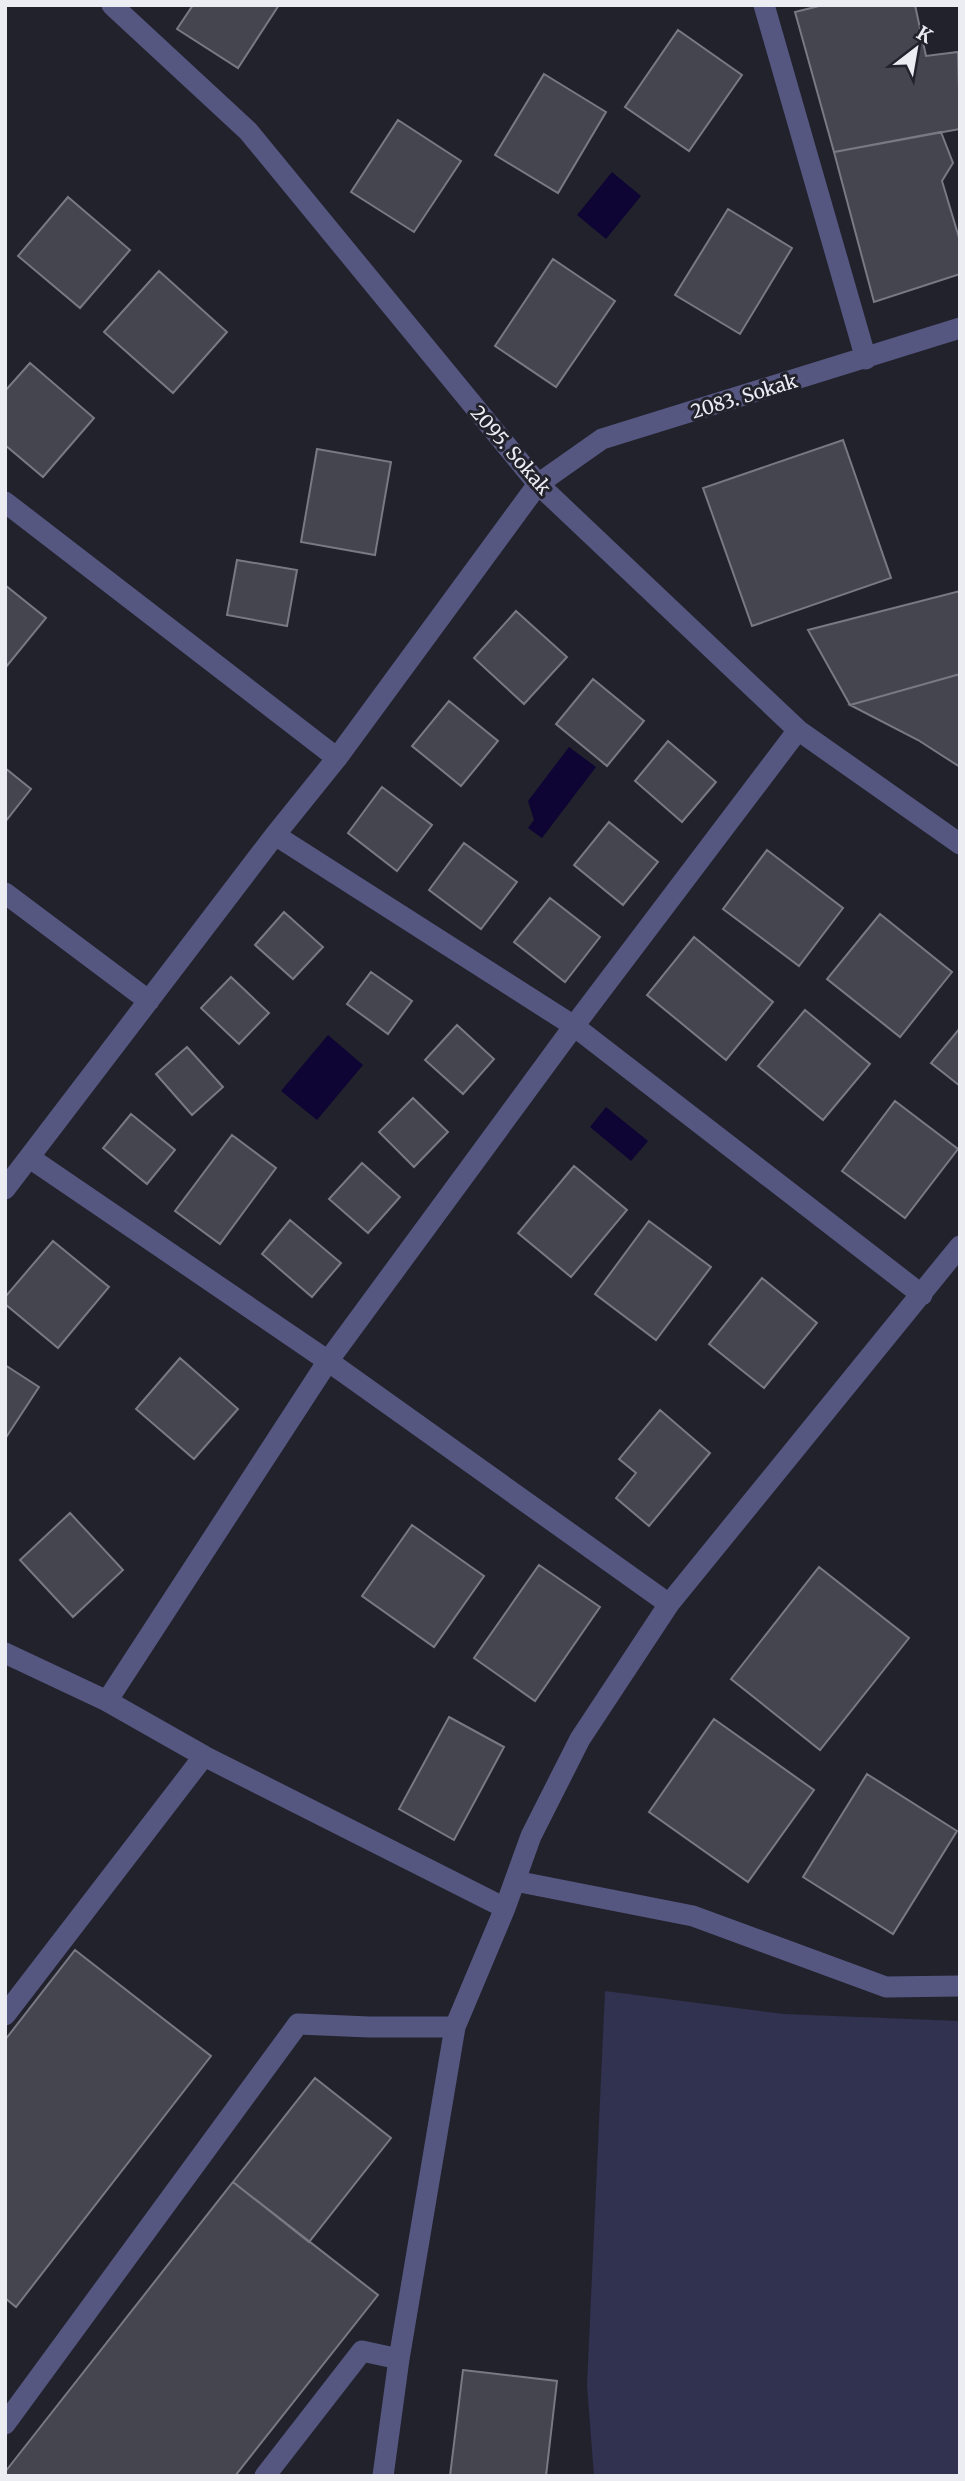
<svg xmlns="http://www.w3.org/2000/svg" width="965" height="2481" viewBox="0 0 965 2481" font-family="Merriweather,serif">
	<rect width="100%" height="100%" fill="#22222c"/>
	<!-- green -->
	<path fill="#313150" d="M605,1991L784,2014L960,2021V2476H594L587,2385Z"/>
	<!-- water -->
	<path fill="#0e0534" d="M612,172L641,196L606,239L577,215Z
		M569,747L596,767L542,838L528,828L534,820L528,801Z
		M328,1035L363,1065L317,1120L281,1091Z
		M606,1107L648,1141L631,1161L590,1127Z"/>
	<!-- building -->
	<path fill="#44454f" stroke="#787984" stroke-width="2" d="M193,5H279L238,68L177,29Z
		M823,5H915L926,56L958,52L960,129L834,152L795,12Z
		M678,30L742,75L689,151L625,107Z
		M544,74L606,112L558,193L495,155Z
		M398,120L461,161L414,232L351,192Z
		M941,132L953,163L942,181L960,241V274L874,302L834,152Z
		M68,197L130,250L80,308L18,256Z
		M728,209L792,248L740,334L675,295Z
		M553,259L615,301L556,387L495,346Z
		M159,271L227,332L173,393L104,332Z
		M30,363L94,418L43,477L5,445V391Z
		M843,440L891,578L752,626L703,488Z
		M317,449L391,462L375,555L301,542Z
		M237,560L297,570L287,626L227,615Z
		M5,585L46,618L6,667L5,666Z
		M960,591V674L850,705L808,630Z
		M516,611L567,657L524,704L474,658Z
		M960,674V767L918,740L850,705Z
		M593,679L644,721L607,766L556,724Z
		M449,701L498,741L461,786L412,746Z
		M668,741L716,782L682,822L635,781Z
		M5,768L31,789L5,822Z
		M382,787L432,825L397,871L348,833Z
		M609,822L658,862L623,905L574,865Z
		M464,843L517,882L481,929L429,890Z
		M767,850L843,908L799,966L723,909Z
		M550,898L600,937L565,982L514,942Z
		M284,912L323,947L293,979L255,945Z
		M880,914L952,972L900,1037L827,979Z
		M694,937L773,1002L726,1060L647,995Z
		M371,972L412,1001L388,1034L347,1004Z
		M231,977L269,1013L239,1044L201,1008Z
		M805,1010L870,1064L823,1120L758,1066Z
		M457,1025L494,1059L463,1094L425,1060Z
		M960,1028V1086L931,1063Z
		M187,1047L223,1087L192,1115L156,1074Z
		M413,1098L448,1132L414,1167L379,1132Z
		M895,1101L958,1149L905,1218L842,1171Z
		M131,1114L175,1150L147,1184L103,1148Z
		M232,1135L276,1168L220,1244L175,1211Z
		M362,1163L400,1197L368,1233L329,1199Z
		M574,1166L627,1210L571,1277L518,1233Z
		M290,1220L341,1263L312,1297L262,1254Z
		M649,1221L711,1267L656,1340L595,1294Z
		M53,1241L109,1287L58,1348L5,1304V1297Z
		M762,1278L817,1323L764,1388L709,1344Z
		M180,1358L238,1409L194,1459L136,1409Z
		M5,1365L39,1387L5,1439Z
		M660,1410L710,1453L649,1526L616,1498L636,1473L619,1459Z
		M70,1513L123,1570L73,1617L20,1560Z
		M412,1525L484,1576L434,1647L362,1596Z
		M539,1565L600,1607L535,1701L474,1658Z
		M819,1567L909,1638L820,1750L731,1679Z
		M449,1717L504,1747L454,1840L399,1809Z
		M714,1719L814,1790L748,1882L649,1812Z
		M867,1774L957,1831L893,1934L803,1877Z
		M75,1950L211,2056L16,2307L5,2298V2040Z
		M315,2078L391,2138L309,2242L233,2182Z
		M233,2182L378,2295L235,2476H5V2472Z
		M463,2370L557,2381L546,2476H450Z"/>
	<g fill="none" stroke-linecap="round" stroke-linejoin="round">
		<!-- street -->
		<path stroke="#565781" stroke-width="21" d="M112,5L248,131L538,484L798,730L960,844
			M764,5L866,359
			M5,502L337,758
			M275,835L574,1026L922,1295
			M5,893L149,1001
			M30,1158L328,1361L669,1604
			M5,1189L275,835L337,758L538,484L602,439L960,328
			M5,1653L107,1701L204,1756L505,1908
			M107,1701L328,1361L574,1026L798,730
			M515,1881L693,1916L886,1987L960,1986
			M5,2015L204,1756
			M5,2424L298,2024L369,2027H455
			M265,2476L362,2351L399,2359
			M383,2476L399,2359L455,2027L505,1908L531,1836L580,1739L669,1604L960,1246"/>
	</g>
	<g text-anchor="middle" stroke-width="6" stroke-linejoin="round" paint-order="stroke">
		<!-- street labels -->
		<g font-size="19" fill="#ececf3" stroke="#22222c">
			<text transform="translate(744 396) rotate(-17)" y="7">2083. Sokak</text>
			<text transform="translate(511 450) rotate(49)" y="7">2095. Sokak</text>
		</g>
	</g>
	<!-- border -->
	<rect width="965" height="2481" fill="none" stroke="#ececf3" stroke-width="14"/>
	<!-- north arrow -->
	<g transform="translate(916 49) rotate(31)" stroke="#22222c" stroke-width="5" paint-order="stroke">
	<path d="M0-5L12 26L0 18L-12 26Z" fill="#ececf3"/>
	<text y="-10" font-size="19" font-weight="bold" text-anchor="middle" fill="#ececf3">K</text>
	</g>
</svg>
